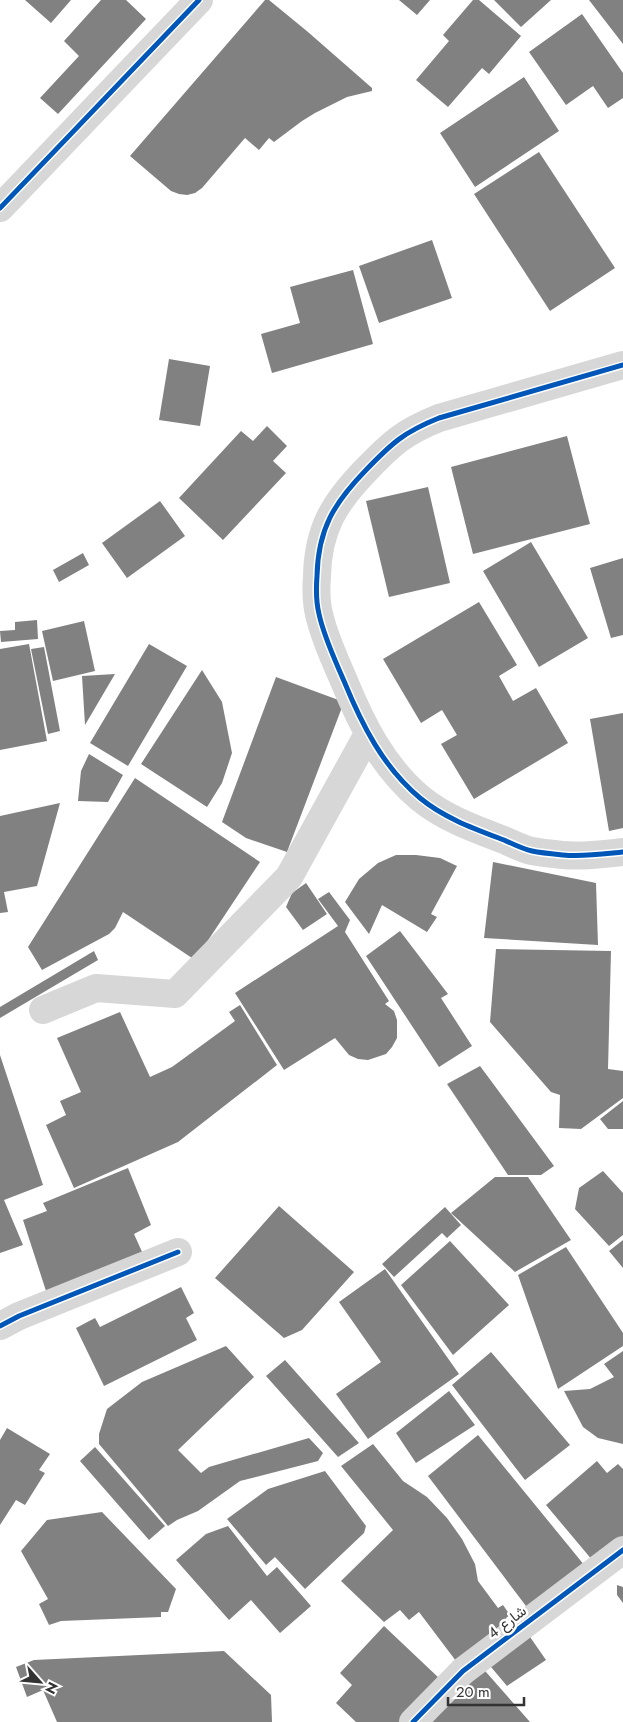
<svg xmlns="http://www.w3.org/2000/svg" width="623" height="1722" viewBox="0 0 623 1722" font-family="Jost,Vazirmatn,sans-serif">
	<rect width="100%" height="100%" fill="#fff"/>
	<!-- building -->
	<path fill="#818181" d="M25,0H71L51,23Z
		M101,0H126L146,19L58,114L40,98L79,56L64,41Z
		M265,0H269L308,32L372,88V91L347,97L315,113L302,121L274,142L269,138L259,150L245,138L202,188L195,193L187,195L179,194L171,191L130,156Z
		M399,0H430L417,15Z
		M473,0H479L521,36L489,74L482,68L448,107L416,80L449,41L443,35Z
		M494,0H551L521,27Z
		M589,0H623V44Z
		M582,14L623,73V98L608,108L593,86L566,105L529,52Z
		M524,77L559,131L475,187L440,133Z
		M539,152L615,268L550,311L474,194Z
		M432,240L452,298L379,323L359,266Z
		M353,270L373,344L272,373L261,334L300,323L290,287Z
		M169,359L210,366L200,426L159,420Z
		M267,426L287,446L273,461L286,473L223,540L179,498L241,431L253,441Z
		M567,436L590,524L473,554L451,467Z
		M428,487L450,583L389,597L366,501Z
		M160,501L185,536L127,578L102,543Z
		M531,542L588,638L539,667L483,571Z
		M83,553L89,565L59,582L53,570Z
		M623,558V635L611,638L590,568Z
		M479,602L517,665L499,676L513,701L536,688L568,743L474,799L441,744L457,735L442,710L421,723L383,659Z
		M37,620L38,639L1,642L0,631L15,630V622Z
		M84,621L95,671L53,681L42,631Z
		M29,644L47,741L0,750V649Z
		M149,644L187,666L128,766L90,743Z
		M44,647L60,731L48,734L31,649Z
		M202,670L222,702L232,753L222,783L207,807L141,764Z
		M115,674L85,725L82,676Z
		M276,677L344,702L287,852L246,838L222,822Z
		M623,713V828L609,831L590,719Z
		M89,754L123,775L108,802L78,801L81,771Z
		M135,778L260,862L195,960L123,912L115,928L109,934L42,970L28,947Z
		M60,803L37,886L4,892L8,912L0,913V816Z
		M396,855H416L440,858L457,866L431,914L437,917L427,932L382,905L369,934L345,902L359,879L378,863Z
		M493,862L596,883L598,945L484,938Z
		M306,883L327,914L303,930L286,907L292,893Z
		M329,892L350,920L345,932L389,1001L385,1004L394,1011L397,1020V1038L392,1047L386,1054L368,1060L358,1059L349,1055L335,1038L284,1070L235,993L338,926L318,899Z
		M400,931L448,994L441,998L472,1046L439,1067L366,956Z
		M496,949L611,951L608,1069L623,1071V1098L581,1129L559,1128L560,1095L551,1092L490,1022Z
		M94,951L98,960L0,1018V1007Z
		M240,1005L277,1065L178,1142L74,1188L46,1125L66,1115L60,1101L81,1092L57,1038L120,1012L150,1077L172,1067L235,1021L229,1012Z
		M0,1055L43,1185L4,1200L23,1245L0,1253Z
		M480,1066L554,1166L541,1175H508L447,1084Z
		M623,1101V1129H608L600,1119Z
		M128,1168L151,1225L134,1234L143,1254L47,1294L23,1220L47,1211L43,1203Z
		M603,1171L623,1193V1235L609,1246L575,1209L579,1188Z
		M495,1177H528L571,1240L515,1272L451,1213Z
		M279,1206L354,1272L302,1330L284,1338L215,1278Z
		M445,1207L461,1225L447,1238L442,1233L394,1277L382,1264Z
		M623,1240V1268L609,1251Z
		M450,1241L509,1305L453,1355L401,1285Z
		M566,1247L623,1333V1346L558,1389L518,1275Z
		M385,1269L459,1374L368,1439L336,1394L381,1362L339,1302Z
		M181,1287L194,1313L186,1318L197,1340L104,1386L76,1328L95,1318L100,1327Z
		M226,1346L254,1377L178,1450L201,1473L209,1467L309,1438L323,1453L318,1461L240,1481L198,1511L177,1520L168,1526L99,1444V1434L107,1409L142,1382Z
		M623,1351V1444L598,1438L583,1427L564,1391L590,1389L614,1377L604,1364Z
		M491,1352L570,1445L525,1480L452,1385Z
		M285,1360L359,1443L338,1457L266,1376Z
		M449,1391L475,1425L416,1463L396,1433Z
		M7,1428L50,1454L39,1470L45,1473L25,1505L16,1500L0,1525V1440Z
		M478,1435L585,1566L529,1610L428,1476Z
		M373,1444L403,1481L427,1497L447,1518L462,1539L475,1564L478,1581L498,1608L503,1605L510,1615L506,1618L508,1623L456,1661L419,1612L409,1620L400,1610L384,1622L341,1581L393,1530L341,1466Z
		M95,1447L165,1526L149,1540L80,1461Z
		M597,1461L607,1473L618,1464L623,1469V1536L593,1561L546,1505Z
		M325,1471L366,1526L364,1533L305,1589L275,1557L266,1565L227,1519L268,1489Z
		M102,1512L176,1589L168,1612H161V1617L61,1621L49,1625L39,1604L48,1599L21,1551L47,1520Z
		M228,1526L267,1576L277,1567L311,1606L280,1633L251,1600L229,1620L176,1560L206,1534Z
		M617,1585L623,1587V1603L617,1595Z
		M384,1626L440,1679L400,1722H356L336,1703L352,1685L340,1673Z
		M528,1634L546,1660L507,1686L486,1661Z
		M224,1651L271,1695L272,1722H57L43,1690L27,1697L16,1667L34,1660Z
		M479,1664L530,1722H422Z"/>
	<g fill="none" stroke-linecap="round" stroke-linejoin="round">
		<!-- minor -->
		<path stroke="#d7d7d7" stroke-width="28" d="M0,208L199,0
			M623,365L439,418C404,432 392,443 366,470C334,503 318,529 317,576C316,589 316,602 319,614C324,637 335,660 344,681C362,725 383,767 420,798C444,818 475,829 504,840C513,844 523,849 532,851C542,853 553,854 563,855C583,857 603,854 623,852
			M43,1010L96,988L175,994L289,877L368,734
			M0,1326L19,1316L178,1252
			M413,1722L463,1671L623,1550"/>
		<defs>
			<path id="cycleway" d="M0,208L199,0
				M623,365L439,418C404,432 392,443 366,470C334,503 318,529 317,576C316,589 316,602 319,614C324,637 335,660 344,681C362,725 383,767 420,798C444,818 475,829 504,840C513,844 523,849 532,851C542,853 553,854 563,855C583,857 603,854 623,852
				M0,1326L19,1316L178,1252
				M413,1722L463,1671L623,1550"/>
		</defs>
		<!-- cycleway casing -->
		<use href="#cycleway" stroke="#fff" stroke-width="8"/>
		<!-- cycleway -->
		<use href="#cycleway" stroke="#0057b8" stroke-width="5"/>
	</g>
	<g text-anchor="middle" stroke-width="5" stroke-linejoin="round" paint-order="stroke">
		<!-- street labels -->
		<g font-size="15" fill="#333" stroke="#fff">
			<text transform="translate(507 1622) rotate(-37)" y="5">شارع 4</text>
		</g>
	</g>
	<!-- north arrow -->
	<g transform="translate(40 1682) rotate(117)" stroke="#ffffff" stroke-width="4" paint-order="stroke">
	<path d="M0-4L9 19L0 12L-9 19Z" fill="#333333"/>
	<text y="-8" font-size="14" font-weight="bold" text-anchor="middle" fill="#333333">N</text>
	</g>
	<!-- scale -->
	<path d="M448 1697v8h76v-8" fill="none" stroke="#333333" stroke-width="2.5"/>
	<text x="456" y="1697" font-size="15" fill="#333333" stroke="#ffffff" stroke-width="4" paint-order="stroke">20 m</text>
</svg>
